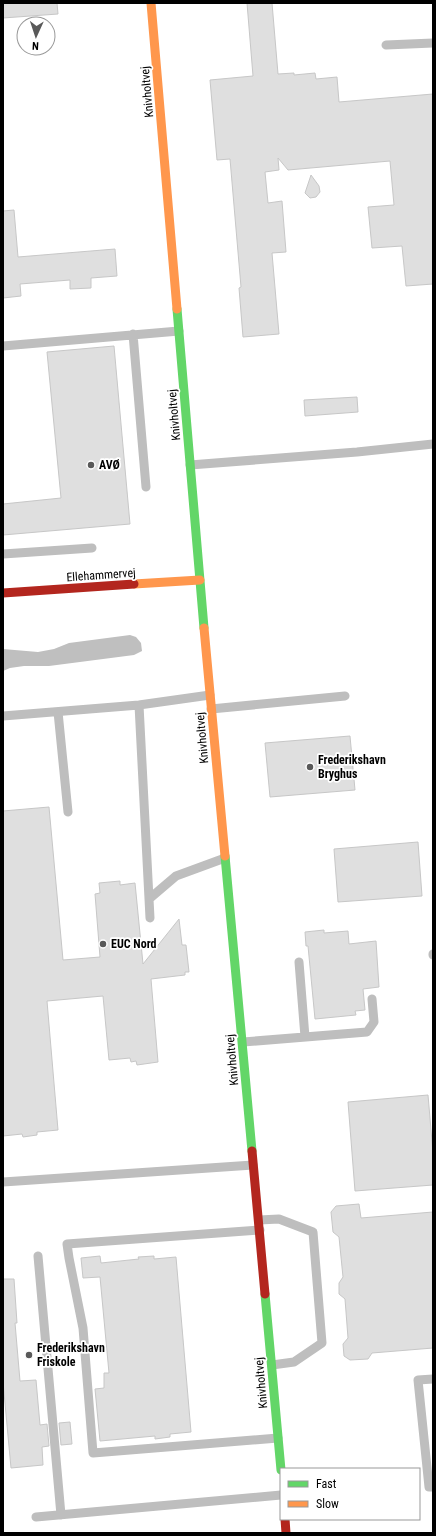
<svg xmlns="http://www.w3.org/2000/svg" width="436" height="1536" viewBox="0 0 436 1536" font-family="'Roboto Condensed',sans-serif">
	<rect width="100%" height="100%" fill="#fff"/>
	<!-- water -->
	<path fill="#bfbfbf" d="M130,635L136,637L141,643L142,651L134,655L49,666H24L10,668L3,671V649L38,652L54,649L69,643Z"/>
	<!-- building -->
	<path fill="#dfdfdf" stroke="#c7c7c7" d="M3,3H57L58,14L3,18Z
		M247,3H272L278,74L294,73V75L315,73L316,79L337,77L339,102L433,94V284L406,286L402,246L372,248L368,207L394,205L390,161L288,170L278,158L279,170L265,172L268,203L282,201L286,252L272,253L279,334L243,337L239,288L241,287L230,159L217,160L210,80L253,76Z
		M311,175L319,186L320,192L316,197L310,198L305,193Z
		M14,210L18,257L115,249L117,276L91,278V288L70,289V280L20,284L21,296L3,298V211Z
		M114,346L130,524L3,535V504L61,498L47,352Z
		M357,397L358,412L305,416L304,400Z
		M350,736L355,790L270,797L265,743Z
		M49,807L63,960L100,957L95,894L100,893L99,883L120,881V885L135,883L143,964L179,919L182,945H186L189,972H185V975L151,979L158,1062L137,1065L136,1061L131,1062L130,1058L109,1060L103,996L47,1001L58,1130L37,1132V1135L23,1137L22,1134L3,1136V811Z
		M418,842L422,896L338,902L334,849Z
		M324,930V933L348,931L349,944L376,941L379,987L363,989L365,1010L355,1011L356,1015L315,1019L308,946H306L305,932Z
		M428,1095L433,1153V1185L355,1191L348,1102Z
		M359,1204L361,1218L433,1212V1348L372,1353L368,1359L350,1360L344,1356L343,1344L348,1338L345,1299L339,1294V1283L343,1277L339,1237L333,1232L331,1212L336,1206Z
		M100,1256L101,1263L139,1259L138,1257L154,1256V1259L176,1257L191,1432L170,1434V1437L155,1439V1436L100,1441L95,1389L104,1388V1373H109L100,1277L83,1278L81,1258Z
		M3,1279H14L17,1323H15L20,1381L36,1380L40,1425L47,1424L49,1446L42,1447L43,1465L11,1468L3,1382Z
		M70,1422L72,1444L61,1445L59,1423Z"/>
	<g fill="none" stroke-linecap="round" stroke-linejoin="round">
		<!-- lane -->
		<path stroke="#bebebe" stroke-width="9" d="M386,45L433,43
			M133,334L146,487
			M3,346L179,331
			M190,465L357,452L433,444
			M3,554L92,548
			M139,705L150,918
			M211,709L345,696
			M58,712L68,812
			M3,716L139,705L210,695
			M149,899L176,876L225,858
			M433,954V955
			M299,962L305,1037
			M243,1042L367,1032L374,1022L372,999
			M3,1182L253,1165
			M259,1220L279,1219L313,1232L322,1343L294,1362L272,1365
			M260,1230L67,1244L69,1258L83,1328L93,1453L278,1438
			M38,1256L61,1515
			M433,1379L418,1380L429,1487H433
			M36,1517L281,1495"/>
		<!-- fast -->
		<path stroke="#63d668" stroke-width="9" d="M177,309L204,628
			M225,856L252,1151
			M265,1294L281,1470"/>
		<!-- slow -->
		<path stroke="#ff974d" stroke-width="9" d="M151,3L177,309
			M134,584L200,580
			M204,628L225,856"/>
		<!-- jam -->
		<path stroke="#b3261e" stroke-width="9" d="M3,593L134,584
			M252,1151L265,1294
			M285,1519L286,1533"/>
	</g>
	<!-- markers -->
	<g fill="#595959" stroke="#fff" stroke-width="1.5">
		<circle cx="91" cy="465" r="4"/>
		<circle cx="310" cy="767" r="4"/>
		<circle cx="103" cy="944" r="4"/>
		<circle cx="29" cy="1355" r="4"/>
	</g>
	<g text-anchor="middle" stroke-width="3.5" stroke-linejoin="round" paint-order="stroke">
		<!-- street labels -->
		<g font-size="12" fill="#000" stroke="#fff">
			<text transform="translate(147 92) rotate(-95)" y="4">Knivholtvej</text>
			<text transform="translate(174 415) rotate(-95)" y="4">Knivholtvej</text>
			<text transform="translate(101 575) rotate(-4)" y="4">Ellehammervej</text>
			<text transform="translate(202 738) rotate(-95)" y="4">Knivholtvej</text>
			<text transform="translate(232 1060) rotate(-95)" y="4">Knivholtvej</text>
			<text transform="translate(261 1383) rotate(-95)" y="4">Knivholtvej</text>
		</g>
		<!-- poi labels -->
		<g font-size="12" font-weight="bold" fill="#000" stroke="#fff" text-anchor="start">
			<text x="99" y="469">AVØ</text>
			<text x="318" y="764">Frederikshavn<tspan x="318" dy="14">Bryghus</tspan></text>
			<text x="111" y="948">EUC Nord</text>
			<text x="37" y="1352">Frederikshavn<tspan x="37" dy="14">Friskole</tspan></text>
		</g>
	</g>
	<!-- border -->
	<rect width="436" height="1536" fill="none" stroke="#000000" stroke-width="8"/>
	<!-- legend -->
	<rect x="280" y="1468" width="140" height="52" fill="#ffffff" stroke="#999999"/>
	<rect x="288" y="1481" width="20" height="6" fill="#63d668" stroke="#999999"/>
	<text x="316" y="1488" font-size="12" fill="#000000">Fast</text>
	<rect x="288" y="1501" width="20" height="6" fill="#ff974d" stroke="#999999"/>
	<text x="316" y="1508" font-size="12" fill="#000000">Slow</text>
	<!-- north arrow -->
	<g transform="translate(36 36) rotate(183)"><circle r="19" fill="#ffffff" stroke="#999999"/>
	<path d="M0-3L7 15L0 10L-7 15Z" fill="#595959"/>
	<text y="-6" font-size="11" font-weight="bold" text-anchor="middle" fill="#000000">N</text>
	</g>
</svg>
